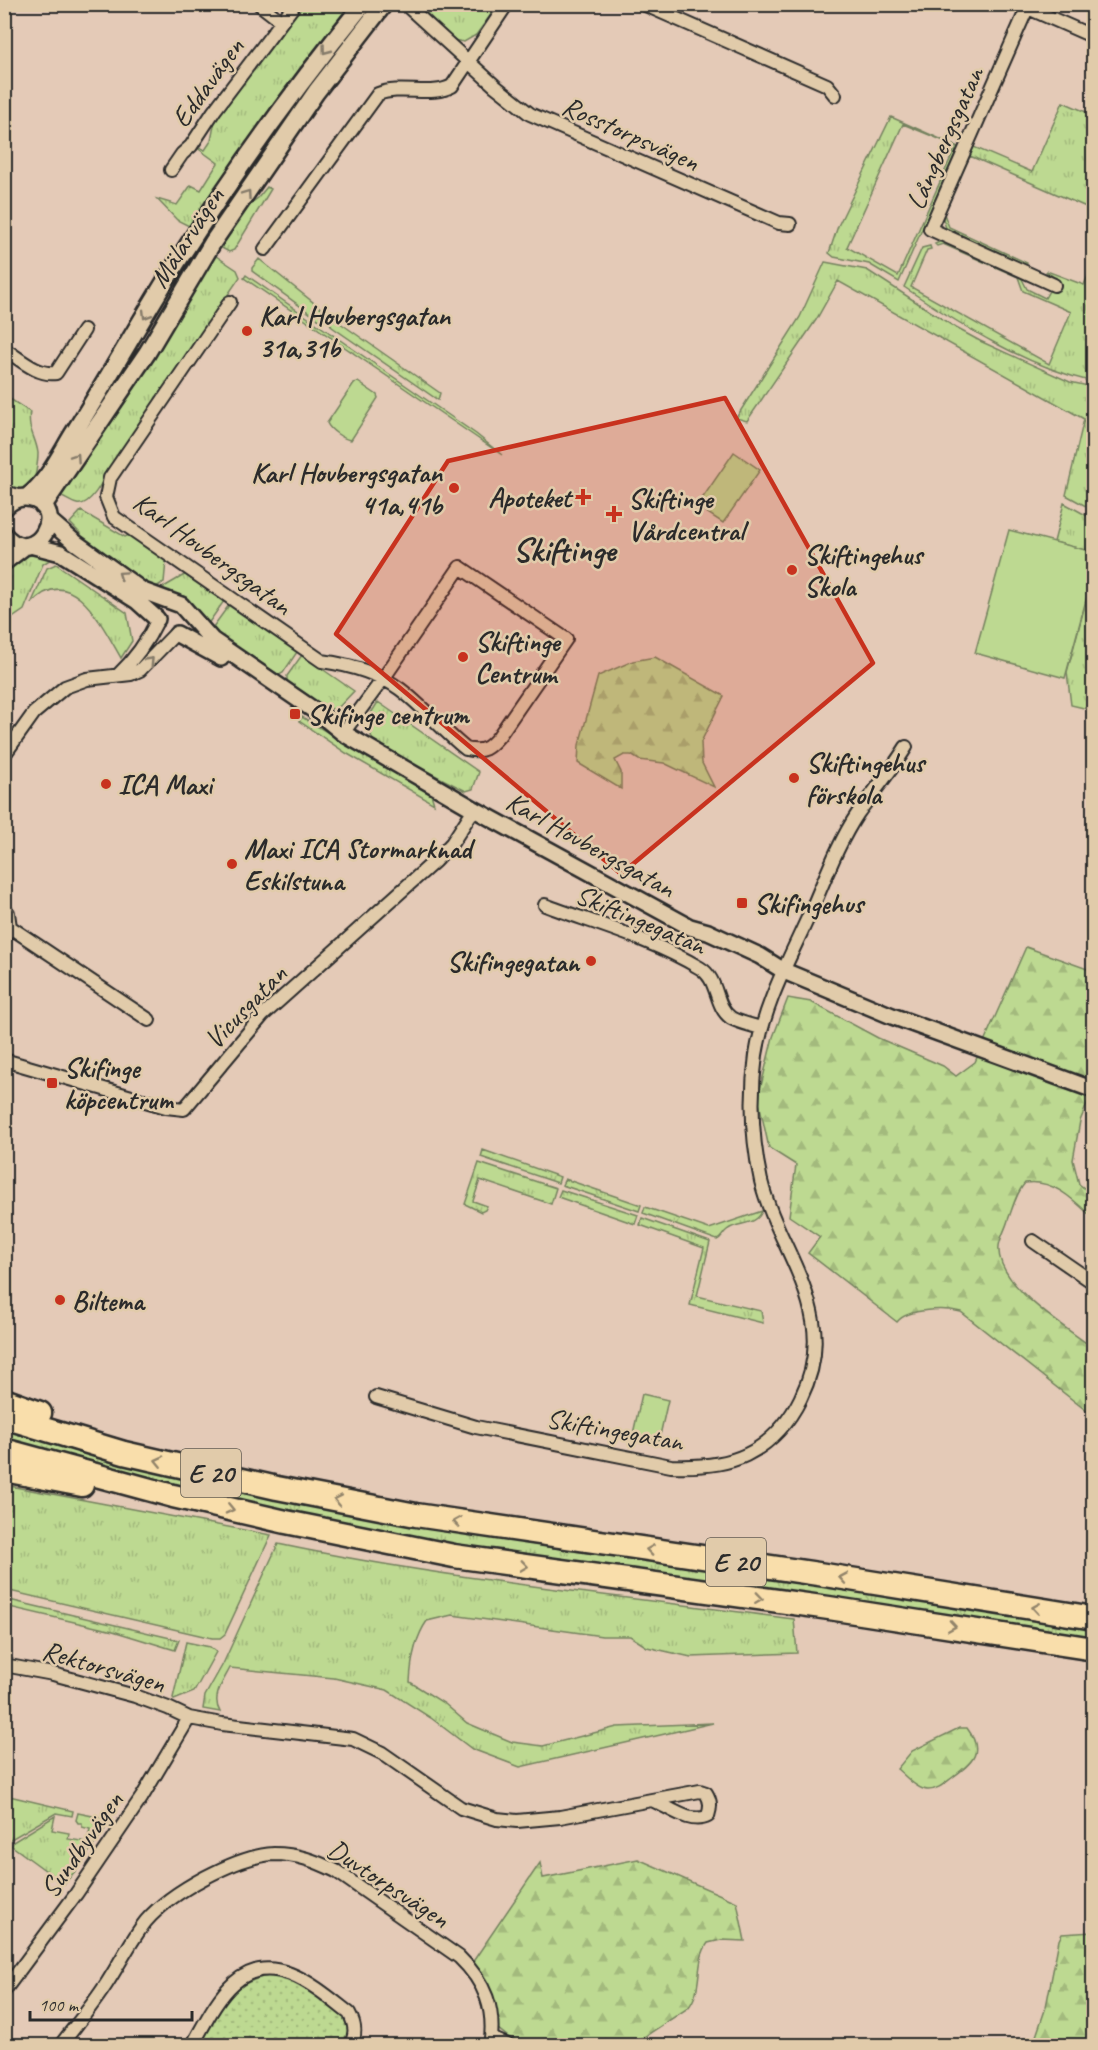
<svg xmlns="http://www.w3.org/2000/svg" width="1098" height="2050" viewBox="0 0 1098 2050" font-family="Caveat,sans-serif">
	<defs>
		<pattern id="grass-tufts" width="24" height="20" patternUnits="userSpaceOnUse" patternTransform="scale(1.5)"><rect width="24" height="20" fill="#bdd991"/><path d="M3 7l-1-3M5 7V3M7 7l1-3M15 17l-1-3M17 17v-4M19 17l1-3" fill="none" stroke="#a3ba7d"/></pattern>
		<pattern id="forest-firs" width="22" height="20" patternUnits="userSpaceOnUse" patternTransform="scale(1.5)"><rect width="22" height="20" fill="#bdd991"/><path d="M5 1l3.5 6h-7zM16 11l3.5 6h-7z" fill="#a3ba7d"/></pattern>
		<pattern id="park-dots" width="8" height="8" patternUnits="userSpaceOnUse" patternTransform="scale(1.5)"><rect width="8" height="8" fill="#bdd991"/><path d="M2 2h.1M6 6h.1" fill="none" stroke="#a3ba7d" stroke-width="1.8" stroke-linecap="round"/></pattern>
	</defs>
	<rect width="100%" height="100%" fill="#e4cab7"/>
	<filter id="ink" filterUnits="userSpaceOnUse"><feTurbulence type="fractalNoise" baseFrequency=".0167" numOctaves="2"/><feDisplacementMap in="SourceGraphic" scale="12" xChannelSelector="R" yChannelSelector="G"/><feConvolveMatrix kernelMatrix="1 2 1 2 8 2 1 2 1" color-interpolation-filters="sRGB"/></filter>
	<g filter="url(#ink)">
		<!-- grass -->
		<path fill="url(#grass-tufts)" stroke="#74825e" stroke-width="1.5" fill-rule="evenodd" d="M302,5H354L305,64L261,124L191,227L177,220L157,199L177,205L191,185L201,190L218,163L193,145L205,150L211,141L215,120L274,38Z
			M419,5H498L476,35L464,42L453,40Z
			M1063,102L1093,115V210L970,156L944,214L949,227L1027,263L1026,265L946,228L942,216L969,151L974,147L1032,172Z
			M891,117L958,147L899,282L869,264L834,257L829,253L838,226ZM903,124L956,146L898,276L847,247Z
			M267,187L271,189L234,250L229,252L218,246L247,206L258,198Z
			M942,241L1020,275L1027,289L1045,298L1056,278L1046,272L1047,271L1084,285L1093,264V382C1024,365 962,326 904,287L922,248L930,246L931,249L927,250L911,287L1049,364L1071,312L1023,291L1018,277L943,244L937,246L935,244Z
			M213,254L237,270L240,277L108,470C104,480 90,507 77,504C72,503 65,498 60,496Z
			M259,259L329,315C326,319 323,321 318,319L252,271V268Z
			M825,262L867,270L956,328L980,341L1070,382L1093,387V510L1066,495L1084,419L838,281L816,320L747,421L736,418L800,317Z
			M246,275L476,434L502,455L244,278Z
			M333,318L440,393L438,400L332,327L330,323Z
			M4,395L30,412C27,430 36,437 38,453C38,459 37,466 36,472C32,493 22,491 5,487Z
			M1064,503L1093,519V552L1054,542Z
			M81,511L125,537L129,535L166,561L164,582L153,589L78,539L81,534L70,523Z
			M32,553L56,556L43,564L24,610L5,623V571L26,554Z
			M56,564L127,613L132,641L121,658C103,627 71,559 31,604L47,568Z
			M186,574L224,601L205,628C186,596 195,599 157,591Z
			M1093,575H1094L1093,717L1088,709L1071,705L1067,672Z
			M229,605L297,652L283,673L279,675L215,633L213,627Z
			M302,655L354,691L336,710L325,707L287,682V676Z
			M378,702L479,772L473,789L466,791L397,756L372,740L368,718Z
			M302,717L431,794L434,804L346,753L299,721Z
			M483,1150L560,1177L558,1183L481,1157Z
			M479,1163L556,1188L551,1204L480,1180L473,1201L487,1206L485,1210L481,1212L465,1204Z
			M565,1179L641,1205L639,1211L562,1185Z
			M561,1190L638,1215L635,1224L558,1197Z
			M645,1207L709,1229L762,1211C756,1227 738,1221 727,1230C722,1234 722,1238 717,1240L643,1213Z
			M642,1218L710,1242L697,1296L761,1311L763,1323L690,1305L704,1248L640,1225Z
			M4,1427L384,1520L573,1551L929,1599L1093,1627V1642L521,1558L266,1509L5,1441Z
			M4,1485L271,1535L225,1634L220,1638H212L5,1590Z
			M278,1544C448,1580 622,1596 794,1619L797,1653L691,1657L647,1647L630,1636H602L452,1615L427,1621C415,1638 411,1662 410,1682L445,1704L467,1723L512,1742L543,1746L617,1727L713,1723L520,1767L472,1749L431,1718L387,1690L334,1678L230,1668C223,1682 211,1697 220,1712L203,1709L205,1696L223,1664Z
			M5,1599L179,1640L175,1650L113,1631L5,1606Z
			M186,1642L210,1647L216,1652L194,1692L174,1700L173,1698Z
			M5,1795L73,1811L72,1816L56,1813L6,1842Z
			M78,1813L107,1819L109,1823L77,1869L64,1884L12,1846L13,1842L55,1816L52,1830L69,1833L68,1839L87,1842L90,1829L82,1827V1823H78L76,1820Z"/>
		<!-- forest -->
		<path fill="url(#forest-firs)" stroke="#74825e" stroke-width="1.5" d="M655,657L724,696L701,742L702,763L714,787L664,763L639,760L631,755H624L615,760L621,772V789L578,763L579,745L598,676L633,661Z
			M1026,947L1093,971V1090L1080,1121L1073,1160L1079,1184L1093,1195V1218C1074,1200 1054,1179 1025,1183C1016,1193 1013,1207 1008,1220C1006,1228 1000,1238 999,1246C995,1285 1066,1327 1093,1348V1416L961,1312C945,1308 908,1308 897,1322L808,1253L820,1237L789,1216L796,1165L769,1148L758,1098L773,1037L788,998L811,1002L878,1038L943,1066L956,1076L975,1062Z
			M959,1728H967C985,1752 973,1762 953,1777C945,1783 938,1790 928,1790C917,1790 905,1775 897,1769L912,1751Z
			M638,1859L737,1902L745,1941L721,1940L708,1943C694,1962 704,1989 688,2008L632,2045H614L606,2039L599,2045H518L497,2028C494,2003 489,1983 472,1963L540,1863L543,1878Z
			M1093,1932V2045H1033L1046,2007L1059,1940L1062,1934Z"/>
		<!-- park -->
		<path fill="url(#park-dots)" stroke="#74825e" stroke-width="1.5" d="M277,1975C296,1980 345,2007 349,2027C350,2034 347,2040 344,2045L197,2046C219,2011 231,1978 277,1975Z"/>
		<!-- pitch -->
		<path fill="#bdd991" stroke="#74825e" stroke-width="1.5" d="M358,382L377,395L378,398L351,440C343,439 330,430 327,423L354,383Z
			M734,452L760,470L723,523L697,506Z
			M1009,530L1093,552V574L1065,678L975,653Z
			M642,1394L668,1400L659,1440L633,1434Z"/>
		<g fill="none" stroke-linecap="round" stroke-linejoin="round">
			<defs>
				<path id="minor" d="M259,4L281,21
					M405,4L495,86L530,114L779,223L790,224
					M643,4L827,85L835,95
					M1029,4L930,229L1054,285
					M1028,8L1094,37
					M171,170L182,154L191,146L214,111L295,4
					M265,249L378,94C401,85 432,97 452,86L507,4
					M230,302L110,478L106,497L114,517L322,661C350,665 377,672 400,689C424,707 443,731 466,749C483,753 489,748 499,736L566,639L460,567L383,679L343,733
					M4,349C19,358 37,376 56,373L84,330
					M4,492L23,497
					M118,675C135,659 147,642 157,621
					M4,755L34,713L65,687L87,679L131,674L140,670L175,634
					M545,905C596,924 652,939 700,968C719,979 714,1006 731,1018C740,1023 751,1025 761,1028
					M4,911L8,913L10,927L4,938
					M10,927L149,1020
					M4,1060L166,1107L184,1109L263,1015L435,861L452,843L474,809
					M1033,1241L1094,1283
					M376,1397L476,1427L671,1466C696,1467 723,1466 746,1455C793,1432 822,1372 813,1321C805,1272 773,1230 761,1181C752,1140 750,1097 756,1055C764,1004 790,958 811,911C825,879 838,843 858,813C874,791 892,770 906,747
					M4,1665L53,1674L135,1696L168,1708L189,1718L222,1724L353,1739L382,1753L461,1808L497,1819L517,1821L560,1817L700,1791L706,1793C711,1801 711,1807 708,1816C691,1825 670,1808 654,1801
					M4,1991L76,1894L142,1797L189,1718
					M491,2038L510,2046
					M60,2046C76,2025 93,2005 107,1983C120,1963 131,1940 146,1921C171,1892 236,1856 274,1854C297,1854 316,1861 336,1871L459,1957C485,1982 496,2009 490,2046
					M192,2046C204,2025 216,1999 234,1983C273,1948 317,1988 349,2013C355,2024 357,2034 350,2046"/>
				<path id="tertiary" d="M49,520L72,540L143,591L181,605L212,640L321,715L343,733L474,809L690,927L708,932L760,956L784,971L892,1016L1094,1090
					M30,545L61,553L137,601L157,619
					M177,634L221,658"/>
				<path id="secondary" d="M27,497C48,482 61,453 75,431C107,380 137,327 169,275C228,181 293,90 363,4
					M43,506L147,353L213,242L316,92L384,4
					M4,508C11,500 19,496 29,498C72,506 35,572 4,535
					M4,562L25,546"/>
				<path id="motorway" d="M4,1400L40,1413
					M4,1417L124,1453L277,1488L416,1515L825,1575L1094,1618
					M4,1450L173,1496L286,1522L454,1556L829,1608L1094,1649
					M4,1470L82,1485"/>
			</defs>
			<!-- minor casing -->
			<use href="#minor" stroke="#2b2b2b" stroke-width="16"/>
			<!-- tertiary casing -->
			<use href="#tertiary" stroke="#2b2b2b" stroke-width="20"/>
			<!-- secondary casing -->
			<use href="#secondary" stroke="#2b2b2b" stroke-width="21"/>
			<!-- motorway casing -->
			<use href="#motorway" stroke="#2b2b2b" stroke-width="27"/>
			<!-- minor -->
			<use href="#minor" stroke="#e1cbaa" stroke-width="12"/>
			<!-- tertiary -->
			<use href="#tertiary" stroke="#e1cbaa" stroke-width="15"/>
			<!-- secondary -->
			<use href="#secondary" stroke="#e1cbaa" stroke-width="16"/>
			<!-- motorway -->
			<use href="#motorway" stroke="#f9deab" stroke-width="22"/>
		</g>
		<!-- one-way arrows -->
		<defs><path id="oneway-chevron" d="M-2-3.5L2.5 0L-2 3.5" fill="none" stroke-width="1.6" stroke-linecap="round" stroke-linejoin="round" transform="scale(1.5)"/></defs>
		<g stroke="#867b6a">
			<use href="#oneway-chevron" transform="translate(326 50) rotate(127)"/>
			<use href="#oneway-chevron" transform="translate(247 194) rotate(-55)"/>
			<use href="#oneway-chevron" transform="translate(146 315) rotate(121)"/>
			<use href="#oneway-chevron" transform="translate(76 457) rotate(-56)"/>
			<use href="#oneway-chevron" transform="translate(122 575) rotate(-145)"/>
			<use href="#oneway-chevron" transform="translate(150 661) rotate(-46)"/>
		</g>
		<g stroke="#92846b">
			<use href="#oneway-chevron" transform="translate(159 1461) rotate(-167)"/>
			<use href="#oneway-chevron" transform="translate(338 1500) rotate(-169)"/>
			<use href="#oneway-chevron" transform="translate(230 1509) rotate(13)"/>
			<use href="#oneway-chevron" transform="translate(457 1522) rotate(-171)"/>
			<use href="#oneway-chevron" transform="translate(650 1550) rotate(-172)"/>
			<use href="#oneway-chevron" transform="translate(524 1566) rotate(8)"/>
			<use href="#oneway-chevron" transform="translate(843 1578) rotate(-170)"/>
			<use href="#oneway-chevron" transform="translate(759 1598) rotate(8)"/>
			<use href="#oneway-chevron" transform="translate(1036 1608) rotate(-171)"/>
			<use href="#oneway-chevron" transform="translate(952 1626) rotate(9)"/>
		</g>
	</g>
	<!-- marked area -->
	<path fill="#c8321e" fill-opacity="0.2" stroke="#c8321e" stroke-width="4.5" stroke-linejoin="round" d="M725,398L873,663L621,874L336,634L448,461Z"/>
	<!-- markers -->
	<g fill="#c8321e" stroke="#e1cbaa" stroke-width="2">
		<circle cx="247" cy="331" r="6"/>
		<circle cx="454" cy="488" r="6"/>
		<path d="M580 488h6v6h6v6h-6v6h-6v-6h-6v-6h6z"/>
		<path d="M611 505h6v6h6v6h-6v6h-6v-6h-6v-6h6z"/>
		<circle cx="792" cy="570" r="6"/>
		<circle cx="463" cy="657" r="6"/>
		<rect x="289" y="708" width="12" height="12" rx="3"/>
		<circle cx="794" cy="778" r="6"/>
		<circle cx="106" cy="784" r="6"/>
		<circle cx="232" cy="864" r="6"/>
		<rect x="736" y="897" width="12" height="12" rx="3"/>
		<circle cx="591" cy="961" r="6"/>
		<rect x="46" y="1077" width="12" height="12" rx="3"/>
		<circle cx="60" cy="1300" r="6"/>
	</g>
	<g text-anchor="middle" stroke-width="5" stroke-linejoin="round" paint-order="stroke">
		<!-- shield labels -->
		<g fill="#e1cbaa" stroke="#625b51" stroke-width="1.5">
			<rect x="181" y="1449" width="60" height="48" rx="4.5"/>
			<rect x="706" y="1538" width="60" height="48" rx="4.5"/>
		</g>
		<g font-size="27" font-weight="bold" fill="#2b2b2b">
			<text x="211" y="1482">E 20</text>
			<text x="736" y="1571">E 20</text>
		</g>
		<!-- street labels -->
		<g font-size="28" fill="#2b2b2b" stroke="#e1cbaa">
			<text transform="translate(207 82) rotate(-54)" y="10">Eddavägen</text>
			<text transform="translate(631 133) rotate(24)" y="10">Rosstorpsvägen</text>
			<text transform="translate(944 138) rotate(-66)" y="10">Långbergsgatan</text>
			<text transform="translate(186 237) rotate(-57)" y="10">Mälarvägen</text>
			<text transform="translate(213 553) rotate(36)" y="10">Karl Hovbergsgatan</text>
			<text transform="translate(591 844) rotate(29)" y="10">Karl Hovbergsgatan</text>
			<text transform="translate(641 919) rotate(23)" y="10">Skiftingegatan</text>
			<text transform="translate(245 1006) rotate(-46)" y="10">Vicusgatan</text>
			<text transform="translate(615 1429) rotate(10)" y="10">Skiftingegatan</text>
			<text transform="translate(104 1666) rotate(16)" y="10">Rektorsvägen</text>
			<text transform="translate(81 1844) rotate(-55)" y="10">Sundbyvägen</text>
			<text transform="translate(389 1883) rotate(33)" y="10">Duvtorpsvägen</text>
		</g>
		<!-- poi labels -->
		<g font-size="28" font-weight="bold" fill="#2b2b2b" stroke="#e1cbaa" text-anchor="start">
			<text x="259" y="325">Karl Hovbergsgatan<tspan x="259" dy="32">31a,31b</tspan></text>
			<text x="442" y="482" text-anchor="end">Karl Hovbergsgatan<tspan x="442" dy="32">41a,41b</tspan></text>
			<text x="571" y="507" text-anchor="end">Apoteket</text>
			<text x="628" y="508">Skiftinge<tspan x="628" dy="32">Vårdcentral</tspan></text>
			<text x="804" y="564">Skiftingehus<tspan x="804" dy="32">Skola</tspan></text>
			<text x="475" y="651">Skiftinge<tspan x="475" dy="32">Centrum</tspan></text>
			<text x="307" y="724">Skifinge centrum</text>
			<text x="806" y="772">Skiftingehus<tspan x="806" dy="32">förskola</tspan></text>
			<text x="118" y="794">ICA Maxi</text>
			<text x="244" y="858">Maxi ICA Stormarknad<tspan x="244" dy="32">Eskilstuna</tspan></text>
			<text x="754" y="913">Skifingehus</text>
			<text x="579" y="971" text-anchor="end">Skifingegatan</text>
			<text x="64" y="1077">Skifinge<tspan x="64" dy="32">köpcentrum</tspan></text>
			<text x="72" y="1310">Biltema</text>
		</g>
		<!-- district labels -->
		<g font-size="34" font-weight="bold" fill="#2b2b2b" stroke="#e1cbaa">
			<text x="564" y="561">Skiftinge</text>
		</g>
	</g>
	<!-- margin -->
	<rect width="1098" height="2050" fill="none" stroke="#e1cbaa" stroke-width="24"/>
	<rect x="12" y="12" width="1074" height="2026" fill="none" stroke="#2b2b2b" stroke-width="2" filter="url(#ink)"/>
	<!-- scale -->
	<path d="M30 2011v9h162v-9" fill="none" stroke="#2b2b2b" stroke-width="3"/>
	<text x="39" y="2011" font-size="18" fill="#2b2b2b" stroke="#e1cbaa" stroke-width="4.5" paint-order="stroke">100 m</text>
</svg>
